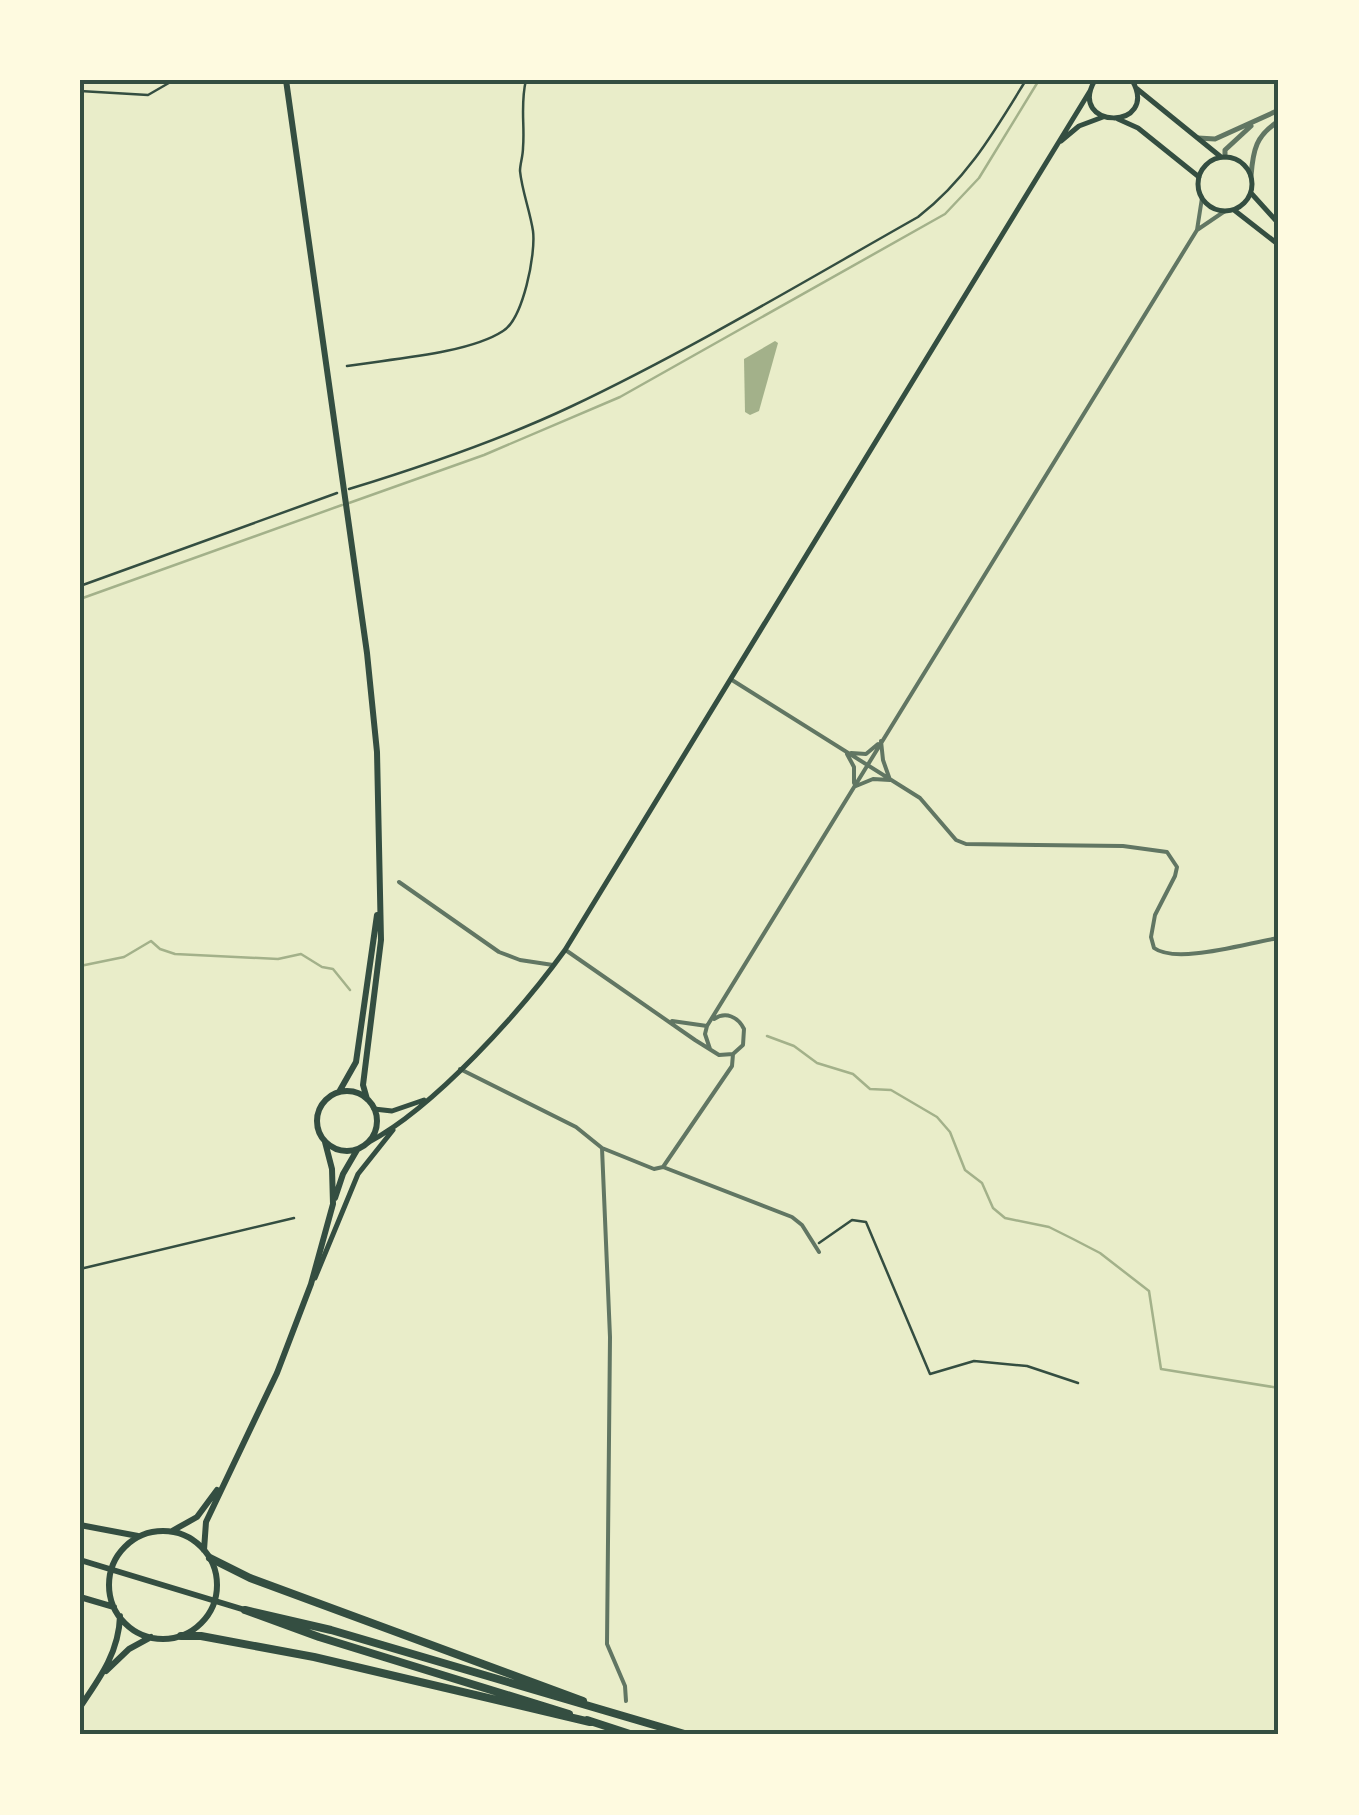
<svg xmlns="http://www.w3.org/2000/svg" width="1359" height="1815" viewBox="0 0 1359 1815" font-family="'Playfair Display',serif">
	<rect width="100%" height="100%" fill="#e9edc9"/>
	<!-- water -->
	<path fill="#a3b18a" d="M775,341L778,343L759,411L750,415L745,412L744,359Z"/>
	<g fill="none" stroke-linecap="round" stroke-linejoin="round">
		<!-- stream -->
		<path stroke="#a3b18a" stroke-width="2.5" d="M349,503L484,455L620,397L945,214L979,178L1039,80
			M80,599L342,505
			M80,966L124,957L151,941L160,949L175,954L278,959L301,954L322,967L333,969L350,990
			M767,1036L794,1046L817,1063L853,1074L870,1089L891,1090L937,1117L950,1132L965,1170L982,1183L993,1208L1005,1218L1049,1227L1073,1239L1100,1253L1149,1291L1161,1369L1279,1388"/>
		<!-- path -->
		<path stroke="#344e41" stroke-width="2.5" d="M80,91L148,95L174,80
			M347,366C389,359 468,354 503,331C523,319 536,254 533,231C530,211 522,191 520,171C520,164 523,156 523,148C525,125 520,104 526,80
			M349,489C424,466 500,440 570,407C690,350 803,282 918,217C967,179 994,132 1026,80
			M80,586L337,493
			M819,1243L852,1220L866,1222L930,1374L974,1361L1027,1366L1078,1383
			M80,1269L294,1218"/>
		<!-- minor -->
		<path stroke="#617663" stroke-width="4" d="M1197,230L1225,211
			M732,680L920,798L956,840L966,844L1123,846L1167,852L1177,867L1175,876L1155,915L1151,937L1154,948C1177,965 1250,942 1279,938
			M851,753L866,754L878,744
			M847,754L854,767V783
			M856,786L873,779L890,780L883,760L881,741
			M399,882L499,952L520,960L553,965
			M567,951L695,1040L719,1055L733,1054L743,1045L744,1029C738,1017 726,1011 714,1019
			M672,1021L707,1026
			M710,1049L705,1034L707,1026L1197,230L1202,198
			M460,1069L576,1127L602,1148L654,1169L663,1167L792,1217L802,1225L819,1252
			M602,1148L610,1337L607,1644L625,1686L626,1701
			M663,1167L732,1066L733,1054"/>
		<!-- tertiary -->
		<path stroke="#617663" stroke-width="5" d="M1198,138L1215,139L1279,110
			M1225,157V150L1251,126
			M1251,176C1253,150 1256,135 1279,121"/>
		<!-- secondary -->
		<path stroke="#344e41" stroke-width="5" d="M1095,80C1066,130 1161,131 1132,80
			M1136,88L1221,157
			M1118,119L1138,128L1199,177
			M1061,141L1079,126L1103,117
			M1198 184a27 27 0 1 1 54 0a27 27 0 1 1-54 0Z
			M1251,193L1279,224
			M1234,210L1279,245
			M374,1109L392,1111L424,1100
			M369,1142C435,1107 521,1011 565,950L1090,91
			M315,1278L358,1174L393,1130"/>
		<!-- primary -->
		<path stroke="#344e41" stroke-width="6" d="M80,1560L245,1610"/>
		<!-- trunk -->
		<path stroke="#344e41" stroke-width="6" d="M286,80L367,653L377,752L381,940L363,1085L367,1099
			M317 1121a30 30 0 1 1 60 0a30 30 0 1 1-60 0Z
			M339,1092L356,1062L377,915
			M335,1198L343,1174L357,1150
			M80,1525L138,1536
			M172,1531L197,1517L217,1490
			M109 1585a54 54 0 1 1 108 0a54 54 0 1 1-108 0Z
			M204,1550L206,1522L277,1373L311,1284L333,1204L332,1169L325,1142
			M80,1597L114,1607
			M106,1671L129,1649L151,1637
			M80,1707C100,1678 119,1652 120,1616"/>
		<!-- motorway -->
		<path stroke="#344e41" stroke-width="8" d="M210,1558L250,1578L583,1701
			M245,1610L331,1630L688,1735
			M245,1610L319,1637L569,1714
			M181,1636H201L314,1657L590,1722
			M587,1720L633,1735"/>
	</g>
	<!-- border -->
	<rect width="1359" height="1815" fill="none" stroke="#fefae0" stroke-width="165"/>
	<rect x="82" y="82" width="1194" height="1650" fill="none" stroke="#344e41" stroke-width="4"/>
</svg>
